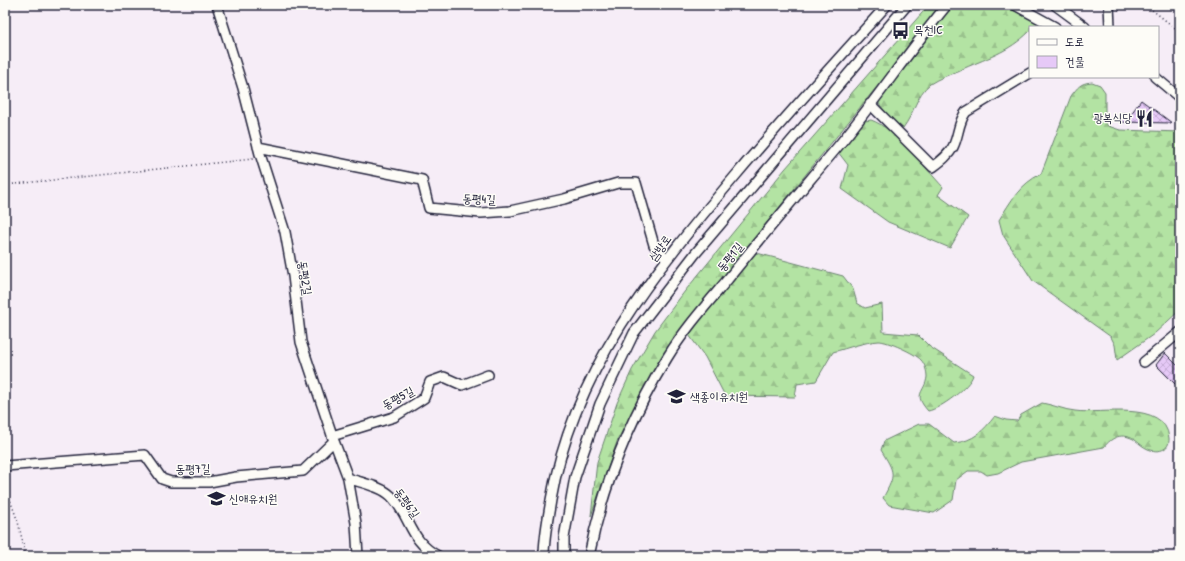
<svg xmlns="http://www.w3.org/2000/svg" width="1185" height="561" viewBox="0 0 1185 561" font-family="'Patrick Hand','Poor Story',sans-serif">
	<defs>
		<pattern id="forest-firs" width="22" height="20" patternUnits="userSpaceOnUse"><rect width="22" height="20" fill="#b3e3a3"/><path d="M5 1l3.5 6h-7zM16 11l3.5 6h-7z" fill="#9ac28d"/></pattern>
		<pattern id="building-cross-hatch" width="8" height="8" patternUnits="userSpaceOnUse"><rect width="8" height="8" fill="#e6c9f7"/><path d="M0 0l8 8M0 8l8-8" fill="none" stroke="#c5acd5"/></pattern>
	</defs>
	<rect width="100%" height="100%" fill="#f6edf7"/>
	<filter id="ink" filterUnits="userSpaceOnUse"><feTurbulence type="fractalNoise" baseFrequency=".025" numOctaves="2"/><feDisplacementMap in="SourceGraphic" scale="8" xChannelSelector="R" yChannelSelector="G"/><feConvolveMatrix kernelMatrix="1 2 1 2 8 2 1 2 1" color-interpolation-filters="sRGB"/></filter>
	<g filter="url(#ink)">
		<!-- forest -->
		<path fill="url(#forest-firs)" stroke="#6a826f" d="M929,5H943L705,299L666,351L618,439L591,516L597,462L617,403L632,370L655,331L685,291L785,169Z
			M950,5H1004L1037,23L1033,27H1030V31C1008,53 986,58 958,71C949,75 939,78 930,84C916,95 914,114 903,128L889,117L878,102Z
			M1092,82L1100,85L1105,92V121L1108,126L1120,130L1180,132V310L1154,334L1117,360L1115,345L1111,337L1033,281L1003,235L999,220C1011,201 1020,184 1041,174L1071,96C1078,87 1080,83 1092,82Z
			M871,120C895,128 925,168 943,187L938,195L968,217L950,248L888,222L842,189L848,165L838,152L865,121Z
			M753,252L843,276L853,289L857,303L865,308L882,304L883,332L918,335L930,347L973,375C970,387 940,409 928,411C912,393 925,393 927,377C927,372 925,364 921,360C915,353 887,341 879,341C864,342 848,348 833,352L816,381L797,384L795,397L725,396L705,357L689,335L713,301Z
			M1042,403C1054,405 1064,410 1075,411C1100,415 1165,399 1169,438C1170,451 1157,453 1148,449C1143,447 1139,443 1135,440C1122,432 1112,437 1104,447L1021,462L998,473L987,475L981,471H968L956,480L953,500L934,513L889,505L883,498C896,474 895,473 881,450L884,441L919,424H929L954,443C974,441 983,431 995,416L1006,420L1017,421L1021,415Z"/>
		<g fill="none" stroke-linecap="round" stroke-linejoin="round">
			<!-- stream -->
			<path stroke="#6589a8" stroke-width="2.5" d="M1177,5L1180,8"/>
		</g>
		<!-- building -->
		<path fill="url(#building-cross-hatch)" stroke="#22223b" d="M1141,100L1172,123L1120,122L1122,113L1131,114Z
			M1165,353L1180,368V389L1156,365Z"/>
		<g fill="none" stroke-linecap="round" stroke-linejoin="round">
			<defs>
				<path id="minor" d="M217,5L243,88L260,154L285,232L293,276L301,342L334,441L348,478L356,523L358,556
					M1015,5L1055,27
					M1055,5L1085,27
					M1109,5L1110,27
					M1155,77L1180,98
					M870,104L933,167C941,161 948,156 953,147C959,135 958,122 966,112L1030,73
					M258,147L422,180L429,208L481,213L510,211L564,199L618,183H636L654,245L667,259
					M1144,362L1180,332
					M332,436L394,417L424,398L430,382L444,377L462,385L488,375
					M5,466L145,455L162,479L171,482H209L236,477L303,471L334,441
					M348,478C361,483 381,486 391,496C411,516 409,541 438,556
					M544,556C544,537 548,519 551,500C573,370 654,272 736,175C785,117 836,61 887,5
					M564,556V538L575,477L600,404L634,333L695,254L907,5
					M589,556C603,485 629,420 667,358C684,330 707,304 728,279C763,235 799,193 835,150C874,103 908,52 947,5"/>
			</defs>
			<!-- minor casing -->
			<use href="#minor" stroke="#22223b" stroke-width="12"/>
			<!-- path -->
			<path stroke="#22223b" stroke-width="1.5" stroke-dasharray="1 3" stroke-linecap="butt" d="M1146,5L1180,32
				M1119,11L1122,5
				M5,185L253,159
				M5,486L18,522L26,556"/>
			<!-- minor -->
			<use href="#minor" stroke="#fdfcf7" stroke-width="9"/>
		</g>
	</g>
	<!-- icons -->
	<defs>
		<symbol id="bus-bare" viewBox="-9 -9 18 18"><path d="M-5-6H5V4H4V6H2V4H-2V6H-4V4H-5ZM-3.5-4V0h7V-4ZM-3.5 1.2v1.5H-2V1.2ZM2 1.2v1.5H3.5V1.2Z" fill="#22223b" stroke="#fdfcf7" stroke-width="2.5" paint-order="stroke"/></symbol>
		<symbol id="restaurant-bare" viewBox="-9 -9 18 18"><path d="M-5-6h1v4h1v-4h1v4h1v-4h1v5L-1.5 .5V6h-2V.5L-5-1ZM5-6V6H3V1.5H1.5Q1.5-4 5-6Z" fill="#22223b" stroke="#fdfcf7" stroke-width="2.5" paint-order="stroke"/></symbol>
		<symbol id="school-bare" viewBox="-9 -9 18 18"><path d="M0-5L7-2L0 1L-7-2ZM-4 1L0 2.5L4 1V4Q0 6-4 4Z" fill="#22223b" stroke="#fdfcf7" stroke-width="2.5" paint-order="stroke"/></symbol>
	</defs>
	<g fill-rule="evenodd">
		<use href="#bus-bare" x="888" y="18" width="25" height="25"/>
		<use href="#restaurant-bare" x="1132" y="106" width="25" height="25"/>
		<use href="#school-bare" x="664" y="384" width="25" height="25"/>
		<use href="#school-bare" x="204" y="486" width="25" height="25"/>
	</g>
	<g text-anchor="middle" stroke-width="3" stroke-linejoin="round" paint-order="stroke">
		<!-- poi labels -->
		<g font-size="12" fill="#22223b" stroke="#fdfcf7" text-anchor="start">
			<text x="914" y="34">목천IC</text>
			<text x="1132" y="122" text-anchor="end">광복식당</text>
			<text x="690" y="401">색종이유치원</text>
			<text x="229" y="503">신애유치원</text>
		</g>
		<!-- street labels -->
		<g font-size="12" fill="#22223b" stroke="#fdfcf7">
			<text transform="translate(479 199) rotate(2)" y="4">동평4길</text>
			<text transform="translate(660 248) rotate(-54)" y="4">삼방로</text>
			<text transform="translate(730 257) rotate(-51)" y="4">동평1길</text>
			<text transform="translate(305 278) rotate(81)" y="4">동평2길</text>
			<text transform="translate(398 398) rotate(-29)" y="4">동평5길</text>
			<text transform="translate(193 469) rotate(-1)" y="4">동평7길</text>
			<text transform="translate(407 503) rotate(54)" y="4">동평6길</text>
		</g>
	</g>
	<!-- margin -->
	<rect width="1185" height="561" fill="none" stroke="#fdfcf7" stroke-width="20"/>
	<rect x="10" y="10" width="1165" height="541" fill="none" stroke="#22223b" stroke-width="1.5" filter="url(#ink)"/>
	<!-- legend -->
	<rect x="1029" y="26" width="130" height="52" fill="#fdfcf7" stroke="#a5a5ac"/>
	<rect x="1037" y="39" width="20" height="6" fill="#fdfcf7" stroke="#a5a5ac"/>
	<text x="1065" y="46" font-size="12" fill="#22223b">도로</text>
	<rect x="1037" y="56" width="20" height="12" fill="#e6c9f7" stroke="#a5a5ac"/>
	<text x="1065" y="66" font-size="12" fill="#22223b">건물</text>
</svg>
